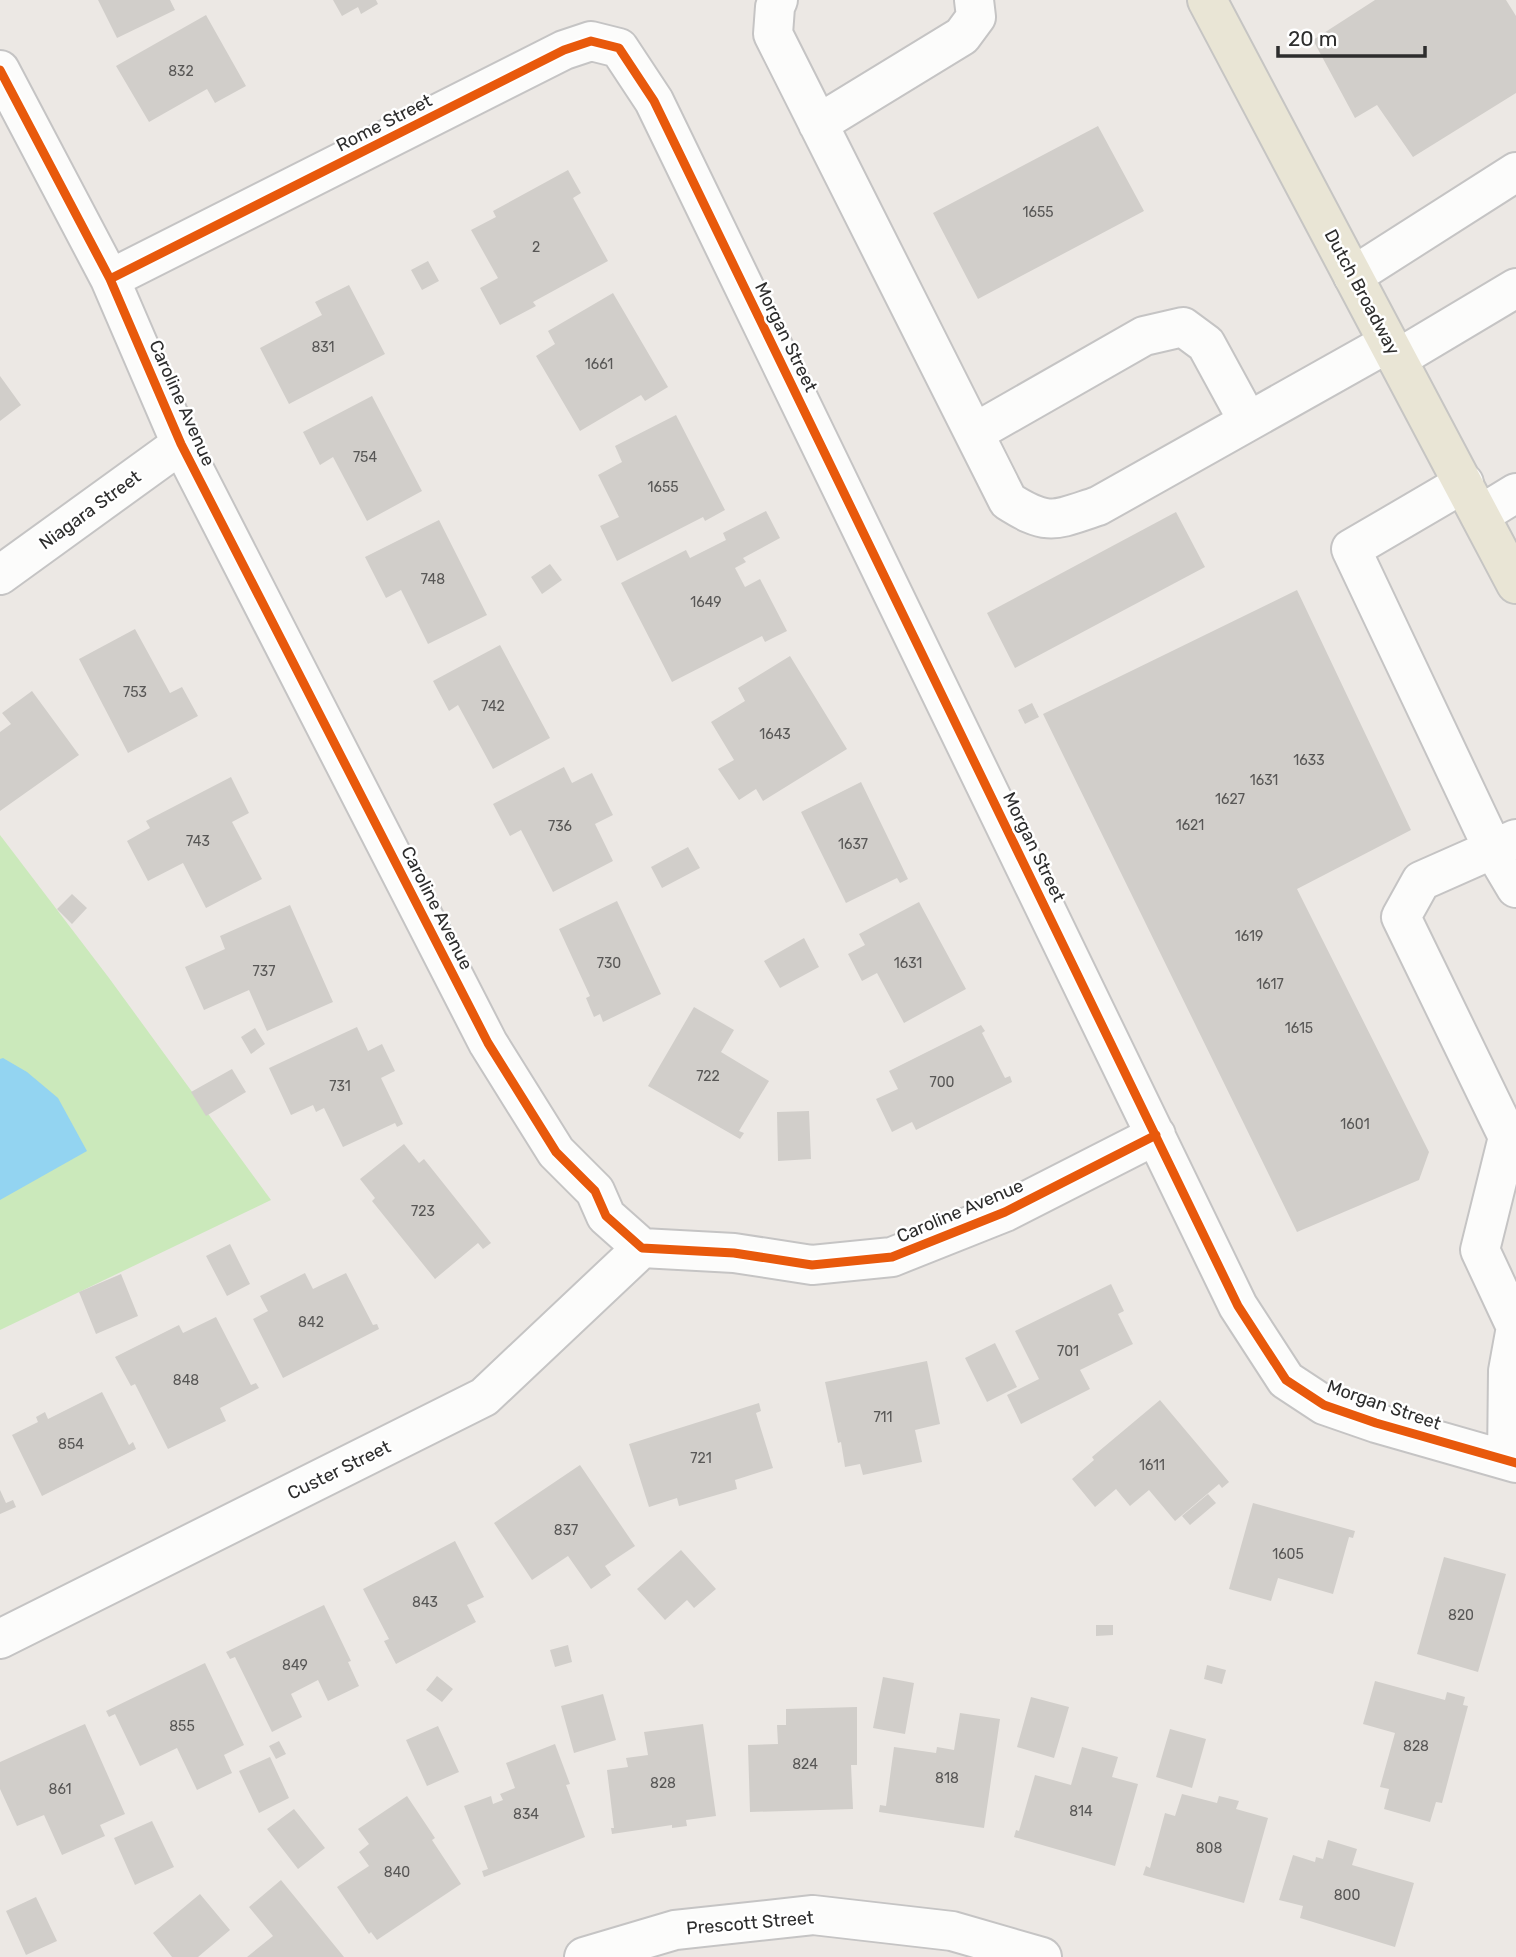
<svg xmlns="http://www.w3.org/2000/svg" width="1516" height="1957" viewBox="0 0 1516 1957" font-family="Rubik,sans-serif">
	<rect width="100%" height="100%" fill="#ece8e4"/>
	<!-- green -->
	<path fill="#cbe9bb" d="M0,835L109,978L271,1200L0,1330Z"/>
	<!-- water -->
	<path fill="#93d4f1" d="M3,1058L27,1072L58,1098L87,1151L0,1200V1059Z"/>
	<!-- building -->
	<path fill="#d1ceca" d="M98,0H170L175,10L117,38Z
		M333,0H376L378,4L361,14L358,7L342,16Z
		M1375,0H1506L1516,16V93L1413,157L1377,105L1355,118L1313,40Z
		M206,15L246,86L215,103L207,89L149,122L116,66Z
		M1098,126L1144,211L978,299L933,213Z
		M568,170L581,193L573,198L608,261L533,302L536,306L500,325L480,288L498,278L471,230L496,217L493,211Z
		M428,261L439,281L422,290L411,270Z
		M349,285L385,354L289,404L260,348L322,315L315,302Z
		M613,293L668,387L645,401L641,395L580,431L536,356L555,344L548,331Z
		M0,376L21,405L0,421Z
		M372,396L422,491L367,521L333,457L320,465L303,432Z
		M676,415L725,510L705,521L703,517L617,561L600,526L619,517L598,475L622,462L615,446Z
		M766,511L780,538L743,558L746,562L735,568L745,587L760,579L787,631L765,642L762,636L672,682L621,583L686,550L690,558L726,540L723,533Z
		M1176,512L1205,567L1015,668L987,613Z
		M439,520L487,615L428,644L401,590L386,598L365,557Z
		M550,564L562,580L542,594L531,577Z
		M1297,590L1411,830L1297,889L1429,1152L1419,1180L1297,1232L1043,714Z
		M135,629L170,693L182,687L198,716L128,753L79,659Z
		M500,645L550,738L493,769L458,705L449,711L433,681Z
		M790,656L847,749L763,801L756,789L739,800L718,769L734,760L711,722L745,701L738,688Z
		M32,691L79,755L0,811V732L11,724L2,713Z
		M1032,703L1039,717L1025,724L1018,710Z
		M564,767L572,783L592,773L613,815L595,824L613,861L553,892L521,830L510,836L493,804Z
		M231,777L249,813L232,822L262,879L206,908L183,863L148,881L127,841L150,828L146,821Z
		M861,782L908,879L900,883L897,878L846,903L801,812Z
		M688,847L700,868L662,888L651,867Z
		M72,894L87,908L72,924L57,909Z
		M617,901L661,994L603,1022L600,1014L594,1017L586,998L590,996L559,929Z
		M919,902L966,989L904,1023L877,973L862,981L848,954L865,945L859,934Z
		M290,905L333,1002L267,1031L249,990L204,1010L185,967L225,949L220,936Z
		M804,938L819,967L780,988L764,961Z
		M694,1007L734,1030L721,1052L769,1081L739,1131L744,1133L740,1139L648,1086Z
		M981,1025L985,1031L982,1033L1005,1078L1010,1076L1012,1082L916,1130L912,1122L892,1132L876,1099L898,1089L889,1071Z
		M357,1027L368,1051L382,1044L395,1071L381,1078L403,1124L397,1127L395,1123L343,1147L324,1108L316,1112L313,1105L291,1115L269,1068Z
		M255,1028L265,1044L251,1054L241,1037Z
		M232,1069L246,1092L206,1116L191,1092Z
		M809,1111L811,1159L778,1161L777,1112Z
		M404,1144L419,1163L424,1159L491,1243L483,1249L478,1243L435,1279L372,1201L375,1198L360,1179Z
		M230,1244L250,1284L227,1296L206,1256Z
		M305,1273L313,1289L346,1273L373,1325L377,1324L379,1329L283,1378L253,1319L268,1311L260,1296Z
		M121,1274L138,1316L96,1334L79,1292Z
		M1111,1284L1124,1311L1118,1314L1133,1344L1080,1370L1090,1389L1021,1424L1007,1395L1039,1379L1015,1331Z
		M216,1317L251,1385L256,1383L259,1388L220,1408L226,1421L168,1449L135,1384L131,1386L115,1357L179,1325L183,1333Z
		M995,1343L1017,1387L987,1402L965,1358Z
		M927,1361L940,1424L915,1430L922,1462L863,1475L860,1464L845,1467L841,1442L838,1443L825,1382Z
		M102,1392L129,1445L133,1442L136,1449L42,1496L12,1435L38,1422L36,1417L45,1412L48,1419Z
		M1160,1400L1229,1482L1222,1488L1219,1484L1175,1521L1149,1490L1130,1506L1116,1489L1095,1507L1072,1479L1094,1460L1092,1457Z
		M759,1403L761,1411L756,1413L773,1468L735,1480L737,1489L679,1506L677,1498L649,1507L629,1444Z
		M580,1465L635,1546L605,1566L611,1575L591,1589L568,1556L532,1580L494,1523Z
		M0,1490L6,1503L13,1500L16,1507L0,1514Z
		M1208,1494L1216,1503L1190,1525L1182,1516Z
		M1253,1503L1355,1531L1353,1538L1349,1537L1333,1594L1278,1578L1271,1601L1229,1589Z
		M455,1541L484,1597L467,1605L476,1622L396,1664L384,1641L389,1639L363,1589Z
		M681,1550L716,1589L694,1608L687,1600L665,1620L637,1589Z
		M1444,1557L1506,1574L1478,1672L1417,1654Z
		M324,1605L351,1661L348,1662L359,1686L328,1701L318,1680L291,1694L302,1717L272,1732L235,1657L230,1659L226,1652Z
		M1096,1625H1113V1635L1096,1636Z
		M568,1645L572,1662L555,1667L550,1650Z
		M205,1663L244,1745L224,1755L232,1773L197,1790L177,1748L140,1766L115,1714L109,1717L106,1711Z
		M1207,1665L1226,1670L1222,1684L1204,1679Z
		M437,1676L453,1689L442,1702L426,1690Z
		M883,1677L914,1683L905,1734L873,1728Z
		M1375,1681L1445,1700L1447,1692L1465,1697L1463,1705L1468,1706L1442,1803L1436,1802L1430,1822L1384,1809L1389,1789L1380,1787L1395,1733L1363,1724Z
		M603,1694L616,1740L574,1753L561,1706Z
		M1031,1697L1069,1707L1054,1758L1017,1747Z
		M857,1707V1765H851L853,1809L750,1812L748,1745L778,1744L777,1725H786V1709Z
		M960,1713L1000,1719L984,1828L879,1812L880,1805L886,1806L894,1747L936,1753L937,1747L954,1750Z
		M85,1724L125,1814L100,1825L105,1836L62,1855L44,1815L17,1826L0,1789V1762Z
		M703,1724L716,1816L686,1820L687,1826L672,1828V1825L612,1834L611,1828H614L607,1770L628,1767L626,1758L648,1755L644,1732Z
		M438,1726L459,1772L427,1786L406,1740Z
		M1170,1729L1206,1739L1192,1788L1156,1777Z
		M279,1741L286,1754L276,1759L269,1746Z
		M555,1744L570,1784L566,1785L585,1837L484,1877L482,1871L488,1869L464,1806L491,1796L493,1804L503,1800L500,1794L515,1788L506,1763Z
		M1082,1747L1118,1757L1112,1777L1138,1784L1115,1866L1014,1837L1016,1830L1019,1831L1035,1775L1071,1785Z
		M270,1757L289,1798L259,1813L239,1771Z
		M1182,1794L1217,1803L1219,1796L1239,1801L1236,1809L1268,1818L1244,1903L1143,1875L1146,1866L1150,1868L1165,1813L1175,1816Z
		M407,1796L435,1838L432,1840L461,1884L377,1940L371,1932L369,1934L337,1887L369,1866L359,1852L369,1844L358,1829Z
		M294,1809L325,1848L298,1869L267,1829Z
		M152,1821L174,1867L135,1885L114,1838Z
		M1328,1840L1357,1849L1352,1865L1414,1883L1395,1947L1300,1918L1303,1906L1279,1900L1293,1855L1315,1862L1316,1857L1323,1859Z
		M281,1880L344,1957H247L273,1936L249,1907Z
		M200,1894L230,1930L198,1957H172L153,1933Z
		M36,1897L57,1941L26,1955L6,1911Z"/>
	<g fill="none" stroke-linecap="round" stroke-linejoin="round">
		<defs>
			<path id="minor" d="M778,0L775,7L773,34L1008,501C1049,527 1055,520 1098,506L1388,343
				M0,70L110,279L181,444L488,1043L556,1152L595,1191L606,1216L642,1248L734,1253L812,1265L892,1257L1005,1212L1156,1135
				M818,124L962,36L976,17L974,0
				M1353,276L1516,172
				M110,279L564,50L591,41L619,48L654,101L1238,1306L1286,1380L1324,1405L1376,1423L1516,1463
				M1397,359L1516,288
				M974,433L1144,336L1183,327L1206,344L1248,421
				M1464,483L1351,549L1494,851L1516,888
				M1480,515L1516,493
				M0,575L181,444
				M1507,1460L1508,1371L1516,1327L1480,1250L1508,1137L1401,917L1421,881L1516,839
				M0,1639L484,1397L642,1248
				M584,1957L675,1930L813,1915L952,1931L1042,1957"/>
			<path id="major" d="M1207,0L1516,584"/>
		</defs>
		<!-- minor casing -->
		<use href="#minor" stroke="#c5c4c4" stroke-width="42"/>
		<!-- major casing -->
		<use href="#major" stroke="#c6c5c3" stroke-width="42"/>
		<!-- minor -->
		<use href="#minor" stroke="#fcfcfb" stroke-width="38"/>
		<!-- major -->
		<use href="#major" stroke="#e9e5d5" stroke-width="38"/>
		<defs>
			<path id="cycleway" d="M0,70L110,279L181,444L488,1043L556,1152L595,1191L606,1216L642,1248L734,1253L812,1265L892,1257L1005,1212L1156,1135
				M110,279L564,50L591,41L619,48L654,101L1238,1306L1286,1380L1324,1405L1376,1423L1516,1463"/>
		</defs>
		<!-- cycleway casing -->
		<use href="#cycleway" stroke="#fff" stroke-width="13"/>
		<!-- cycleway -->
		<use href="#cycleway" stroke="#e8590c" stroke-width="9"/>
	</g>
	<g text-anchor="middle" stroke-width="5" stroke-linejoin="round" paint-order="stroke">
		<!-- number labels -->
		<g font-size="14" fill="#585756">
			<text x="181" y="76">832</text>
			<text x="1038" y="217">1655</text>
			<text x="536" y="252">2</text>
			<text x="323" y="352">831</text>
			<text x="599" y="369">1661</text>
			<text x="365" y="462">754</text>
			<text x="663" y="492">1655</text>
			<text x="433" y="584">748</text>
			<text x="706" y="607">1649</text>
			<text x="135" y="697">753</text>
			<text x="493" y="711">742</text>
			<text x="775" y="739">1643</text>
			<text x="1309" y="765">1633</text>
			<text x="1264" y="785">1631</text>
			<text x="1230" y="804">1627</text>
			<text x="1190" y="830">1621</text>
			<text x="560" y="831">736</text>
			<text x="198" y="846">743</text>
			<text x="853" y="849">1637</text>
			<text x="1249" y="941">1619</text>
			<text x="609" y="968">730</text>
			<text x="908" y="968">1631</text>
			<text x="264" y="976">737</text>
			<text x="1270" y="989">1617</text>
			<text x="1299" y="1033">1615</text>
			<text x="708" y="1081">722</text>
			<text x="942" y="1087">700</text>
			<text x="340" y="1091">731</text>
			<text x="1355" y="1129">1601</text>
			<text x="423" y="1216">723</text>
			<text x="311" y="1327">842</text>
			<text x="1068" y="1356">701</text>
			<text x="186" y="1385">848</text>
			<text x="883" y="1422">711</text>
			<text x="71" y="1449">854</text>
			<text x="701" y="1463">721</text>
			<text x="1152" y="1470">1611</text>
			<text x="566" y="1535">837</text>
			<text x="1288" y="1559">1605</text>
			<text x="425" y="1607">843</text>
			<text x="1461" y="1620">820</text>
			<text x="295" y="1670">849</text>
			<text x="182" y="1731">855</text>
			<text x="1416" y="1751">828</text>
			<text x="805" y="1769">824</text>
			<text x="947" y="1783">818</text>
			<text x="663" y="1788">828</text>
			<text x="60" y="1794">861</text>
			<text x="1081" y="1816">814</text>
			<text x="526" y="1819">834</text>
			<text x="1209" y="1853">808</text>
			<text x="397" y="1877">840</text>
			<text x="1347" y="1900">800</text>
		</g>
		<!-- street labels -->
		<g font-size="18" fill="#2d2d2d" stroke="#fff">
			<text transform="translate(384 123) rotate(-27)" y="6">Rome Street</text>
			<text transform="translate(1362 292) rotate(62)" y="6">Dutch Broadway</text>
			<text transform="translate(786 337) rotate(64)" y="6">Morgan Street</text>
			<text transform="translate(182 403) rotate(66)" y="6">Caroline Avenue</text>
			<text transform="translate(90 510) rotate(-36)" y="6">Niagara Street</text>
			<text transform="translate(1034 847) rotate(64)" y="6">Morgan Street</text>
			<text transform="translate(437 908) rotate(63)" y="6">Caroline Avenue</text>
			<text transform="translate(960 1211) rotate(-23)" y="6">Caroline Avenue</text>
			<text transform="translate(1384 1405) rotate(19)" y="6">Morgan Street</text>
			<text transform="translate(339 1470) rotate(-26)" y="6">Custer Street</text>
			<text transform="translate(750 1923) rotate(-5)" y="6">Prescott Street</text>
		</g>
	</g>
	<!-- scale -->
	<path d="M1278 46v10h147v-10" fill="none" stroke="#2d2d2d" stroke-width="3.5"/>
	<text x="1288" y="46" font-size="21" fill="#2d2d2d" stroke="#ffffff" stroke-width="5" paint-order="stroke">20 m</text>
</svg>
